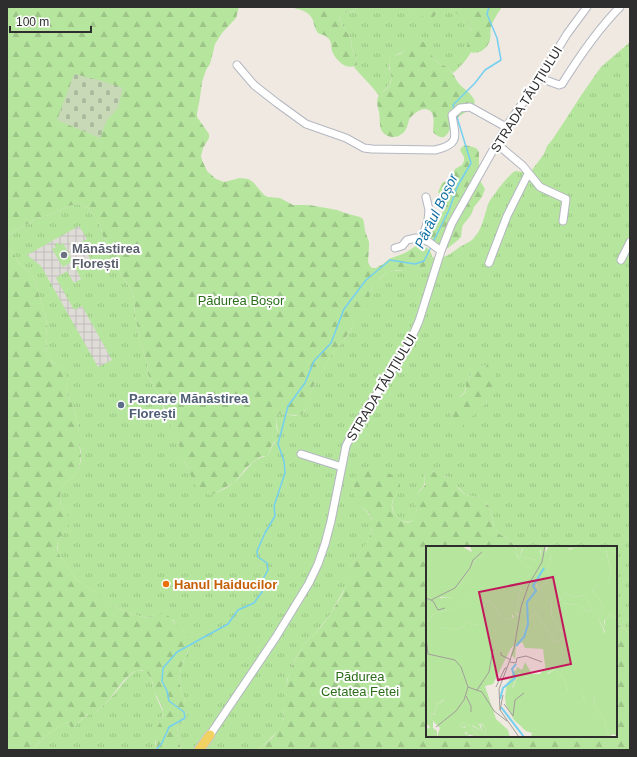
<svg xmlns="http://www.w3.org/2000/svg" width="637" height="757" viewBox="0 0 637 757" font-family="Arial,sans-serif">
	<defs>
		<pattern id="grass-tufts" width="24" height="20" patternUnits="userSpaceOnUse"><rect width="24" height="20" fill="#b6e59e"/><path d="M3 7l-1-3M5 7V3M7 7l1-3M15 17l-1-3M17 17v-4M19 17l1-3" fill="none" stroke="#9dc588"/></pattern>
		<pattern id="forest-firs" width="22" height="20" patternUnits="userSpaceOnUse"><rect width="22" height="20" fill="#b6e59e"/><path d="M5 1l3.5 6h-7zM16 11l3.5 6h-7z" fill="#9dc588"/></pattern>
		<pattern id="cemetery-stones" width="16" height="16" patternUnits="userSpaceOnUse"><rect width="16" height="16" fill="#c8d9b8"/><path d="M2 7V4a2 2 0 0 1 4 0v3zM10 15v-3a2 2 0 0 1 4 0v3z" fill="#acbb9e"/></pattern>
		<pattern id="plaza-grid" width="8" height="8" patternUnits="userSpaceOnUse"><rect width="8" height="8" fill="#dfdcd8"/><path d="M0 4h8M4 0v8" fill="none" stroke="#c0bdba"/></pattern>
	</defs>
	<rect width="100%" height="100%" fill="#efe9e1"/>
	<!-- grass -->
	<path fill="url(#grass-tufts)" fill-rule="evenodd" d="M358,7H406L416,13L435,16L442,7C452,6 452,9 459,15C461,18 464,19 466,21C474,28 469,41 467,50L471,52C466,61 460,67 453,73C449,67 442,66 436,61C430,56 429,47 423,41L406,46L403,52C396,55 387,58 389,68C390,72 393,76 391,80C390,86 383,91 379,96C372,85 362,77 354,67L357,65C357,58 354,55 352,49C351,46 352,43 351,39C348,31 336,22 342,13L355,11Z
		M630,42V634L616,623V547H516L507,538L499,534L494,528L491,512L488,504L477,497L466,495L448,477L440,475L432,471L424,475C427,490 419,486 417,497C416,500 415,504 416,506C416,510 418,511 416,515C409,533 380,512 398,492L375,469H362C360,472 356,476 355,479C352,488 355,499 361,506C367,512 373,516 372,526C371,542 360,551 352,564L350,568V576L347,584L331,613L316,633L304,644L292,665L287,680L286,689L283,700V708L284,717L282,724L280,728L269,740L258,750H181L177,734L178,726L184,720L186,702L181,691L179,680L181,668L190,645L184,631L177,627L173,620L163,614L146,617H142L111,606L96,593L90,589L76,579L60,556C57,550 56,541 61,536C63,533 66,531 68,529L66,513L61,506L60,498L61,489L65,483L75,475L79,468L81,460V452L79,444V432L77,420L72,404L66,393L68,381L61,368L51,361L47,354L46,335L47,327L46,319L35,280L27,270L18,262L14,254L7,245V236L24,225L30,223L37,218L49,215L65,208L68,206L77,204L83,205L90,209L92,214L100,224L103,237L117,253L118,257V265L120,273L132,291L134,299L135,316L138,329L139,341L147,361L148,374L151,381L162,400L163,408L178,441L184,461L190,472L211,494C220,492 229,487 236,481C244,473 255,456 267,456L270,451L272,446L275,442L279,433C276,426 275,420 279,414H283L296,416L304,412L306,409L312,389L324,369L329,358L345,339L368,301L369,293L375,282L388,272L392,271H413L421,269L425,267L430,261L432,257C444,259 447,256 457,249C461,246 470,242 473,239C483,229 484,215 489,202C492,197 495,194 498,189C504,182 507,177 515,171L523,172L532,170L544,154L547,146L552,140L566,119L582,94L601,67ZM485,365L491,389L485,404L466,421L459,397C467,392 464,390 467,383C470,373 476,368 485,365Z
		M137,670L145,671L148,674L152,681L156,697L163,712L162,720L159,724L155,743L158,750H32L48,734L66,722L74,728L77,723L89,714H94L109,700L130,675Z"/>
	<!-- forest -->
	<path fill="url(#forest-firs)" d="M7,7H239L236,18L222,33L215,44L210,64L206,70L202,82L200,98L197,113V117L209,134V138L203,148L201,156L202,160L207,171L216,179L224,182L240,178L248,179L253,182L264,195L268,197L280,198L293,205H309L337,210L345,213L360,217L363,219L364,223L365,231L369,242V246L368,262L370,266L372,268H376L383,264L389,259L405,253L419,244C421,245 425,246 427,248C438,257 428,267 418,270C409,273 400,269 391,271C385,273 377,280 374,284C367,294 371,301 366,310C362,317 355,322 351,329C347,335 344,341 339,347C336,351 332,354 329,358C327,362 326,366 324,369C322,375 318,380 314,385C309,393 310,406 303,413C297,418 287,413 279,414C276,419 275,424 277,430C278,431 278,432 279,433C279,439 273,442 271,447C270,450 269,453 267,456H263L260,457L247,467L234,483L215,493L211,495L203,493L199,491L194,484L188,468L184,461L181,453L178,441L166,416L162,400L151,381L148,374L147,361L139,341L138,329L135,316L134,299L132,291L120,273L118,265V257L117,253L103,237L100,224L92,214L90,209L83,205L77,204L68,206L65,208L49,215L37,218L30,223L24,225L7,236Z
		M290,7H358L355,11L342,13C336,22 348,31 351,39C352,43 351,46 352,49C354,55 357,58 357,65C347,71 336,61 332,51C331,47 332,43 329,39C326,35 322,35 318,33C315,29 314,25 313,20C308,10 300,10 290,7Z
		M406,7H443L432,19C424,18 413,12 406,7Z
		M449,7H502C498,13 493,20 491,27C490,31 491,36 490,40C487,50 476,57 467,50C466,41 475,29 467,22C466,21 463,19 461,18C457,14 455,10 449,7Z
		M411,39C415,39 420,39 423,41C429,45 430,54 435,60C438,64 444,65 448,68C452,71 454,76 457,81C462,89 472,92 475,102C471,112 461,113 454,121C450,125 450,134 444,137C439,138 436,135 433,132C433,125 437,110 425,109C421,108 413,114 410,118C408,121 408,126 406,129C403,135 395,139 388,136C377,131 381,121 379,112C378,107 376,103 378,97C382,91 390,88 391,81C393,73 387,67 390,60C393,54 399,56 403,52C404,50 404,48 405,46C407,44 409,41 411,39Z
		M465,145L476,148L479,152V179L485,189L482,197L474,207L471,215L463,225L462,228L461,237L458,240L448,248L440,249L428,240C428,236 428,231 431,228C433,226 436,225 438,222C445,214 443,200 438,192L442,183L450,179L455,169L462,165L464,161V157L460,150L461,148Z
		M7,244L14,254L18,262L27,270L35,280L46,319L47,327L46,335L47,354L51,361L61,368L66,374L68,381L66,393L72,404L77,420L79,432V444L81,456L79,468L75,475L65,483L61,489L60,498L61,506L68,516L69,525L68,529L60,537L58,541L57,549L60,556L76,579L93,591L100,595L111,606L142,617C150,618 159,613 164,614C171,615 173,623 178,627C182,630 186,631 188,635C190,638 190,641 190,645L181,668L179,680L181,691L189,709L187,717L178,726L177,734L181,750H158C155,742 153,732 159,724C161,720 164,717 163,713C163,705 156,698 154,690C153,687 154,684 152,681C140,653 120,686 111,697C106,704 99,708 94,715L88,714L77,723L74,728H71L70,725L66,722L48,734L32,750H7Z
		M485,365C494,368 499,375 495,384C493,388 494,385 492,389C490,392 489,396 487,400C483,408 475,414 468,420C465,422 463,427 459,428C446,430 452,406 456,400C458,397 463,396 465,392C466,389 466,386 466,383C467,380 470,378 471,375C475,368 478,367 485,365Z
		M362,469C366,469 370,468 375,469C383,470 402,476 400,488C398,495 390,499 392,508C393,517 408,529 414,518C420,510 413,506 416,498C417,493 422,489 425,485L424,472L429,470L452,479L459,489L466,495L477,497L485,501L490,508L491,512L494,528L499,534L507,538L516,547H427V736H616V623L630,634V750H258L272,738L282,724L284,717L283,708V700L290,669L304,644L316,633L324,623L331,613L342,595L348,580L350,576V568L352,564C359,551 371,542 372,526C372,523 372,520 371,517C369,511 362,508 358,503C352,494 351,475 362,469Z"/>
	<!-- cemetery -->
	<path fill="url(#cemetery-stones)" d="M74,74L99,80L123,88L118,108L107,120L100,138L57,120Z"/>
	<!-- plaza -->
	<path fill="url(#plaza-grid)" fill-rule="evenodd" d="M79,226L87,239L81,242L90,258L75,267L81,279L74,283L67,271L56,278L74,310L82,306L112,360L98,367L41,266L27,255ZM56,243H58L60,245L63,243L73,261L63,267L52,249L56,247L55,245Z"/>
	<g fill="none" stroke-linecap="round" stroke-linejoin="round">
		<!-- stream -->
		<path stroke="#75cff0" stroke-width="1.5" d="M454,109L453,105L475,83L485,70L501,60L497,38L487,14L489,7
			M433,242L449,210L457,187L471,163L456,114
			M156,750L162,743L169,727L185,718L184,712L169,701L167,691L162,681L163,668L177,652L228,624L238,610L254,603L262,592V581L268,570L267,563L258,557L257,551L265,533L275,516L274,506L285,473L284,461L278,444L288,406L305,383L314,361L331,343L344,309L366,280L390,260L415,264L424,261L431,247"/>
		<defs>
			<path id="minor" d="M237,65L254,85L277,103L306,124L346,138L364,148L372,149L435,150C461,144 455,136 452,115L460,108L470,107L506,127
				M540,78L559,85L562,84C579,57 597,30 620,7
				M497,144L523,166L540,187L566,199L563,221
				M426,197L429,210L428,220L422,239L429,242L441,251
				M395,248L402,246L407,240L416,238L422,239
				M621,260L630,242
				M489,263L507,216L528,174
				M301,454L342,467
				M210,735L276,637L309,583L318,564L325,544L331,521L346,446L357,424L407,348L419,321L441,251L452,223L506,127L540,78L567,34L587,7"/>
			<path id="major" d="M199,750L210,735"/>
		</defs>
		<!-- minor casing -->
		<use href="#minor" stroke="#b4b7c1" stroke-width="9"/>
		<!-- major casing -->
		<use href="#major" stroke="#c9c9c9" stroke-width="11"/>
		<!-- minor -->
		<use href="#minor" stroke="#fff" stroke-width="7"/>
		<!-- major -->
		<use href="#major" stroke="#f2d163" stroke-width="9"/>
	</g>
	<!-- markers -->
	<circle fill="#6b7280" stroke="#fff" stroke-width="1.5" cx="64" cy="255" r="4"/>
	<circle fill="#5c6f8a" stroke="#fff" stroke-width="1.5" cx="121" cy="405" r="4"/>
	<circle fill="#e8710a" stroke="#fff" stroke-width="1.5" cx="166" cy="584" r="4"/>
	<g text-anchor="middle" stroke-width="4" stroke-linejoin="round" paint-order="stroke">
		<!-- street labels -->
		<g font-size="13" fill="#2e2e2e" stroke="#fff">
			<text transform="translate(526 99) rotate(-58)" y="5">STRADA TĂUȚIULUI</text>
			<text transform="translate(381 387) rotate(-59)" y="5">STRADA TĂUȚIULUI</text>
		</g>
		<!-- worship labels -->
		<g font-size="13" font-weight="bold" fill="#5b616d" stroke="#fff" text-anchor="start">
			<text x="72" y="253">Mănăstirea<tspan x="72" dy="15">Florești</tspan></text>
		</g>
		<!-- park labels -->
		<g font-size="13" fill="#2c6e1b" stroke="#fff">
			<text x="241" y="305">Pădurea Boșor</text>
			<text x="360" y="681">Pădurea<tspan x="360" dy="15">Cetatea Fetei</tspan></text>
		</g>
		<!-- service labels -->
		<g font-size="13" font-weight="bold" fill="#4e5e75" stroke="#fff" text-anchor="start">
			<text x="129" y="403">Parcare Mănăstirea<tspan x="129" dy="15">Florești</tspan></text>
		</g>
		<!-- food labels -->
		<g font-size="13" font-weight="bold" fill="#c56008" stroke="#fff" text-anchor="start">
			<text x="174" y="589">Hanul Haiducilor</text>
		</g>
		<!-- water labels -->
		<g font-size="14" font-style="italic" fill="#0d6fa3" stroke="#fff">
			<text transform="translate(436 211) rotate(-64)" y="5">Pârâul Boșor</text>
		</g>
	</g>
	<!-- overview -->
	<g transform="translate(426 546)">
		<rect width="191" height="191" fill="#efe9e1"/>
		<path d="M0,0H35L46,6L44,0H52L58,4L56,10L50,12L35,38L13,52H44L41,59L7,68L0,79ZM91,0L97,1L94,8L97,11L110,14L109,17L114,11L115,4L107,0H120L119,7L123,0L155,1L125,5L124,18L121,22L124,32L113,44L109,35L106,40L110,50L125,56L126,70L139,91L130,96L109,66L100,78L95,95L85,102L67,138L59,140L70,173L82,184L84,191H61L57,186L61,185L56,177L53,178L56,185L46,179L53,191L43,179L36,176L35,182L41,181L42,186H39V188L46,191H11L14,182L3,171L7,167L9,169L10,160L19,153L10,157L5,155V160H0V163V84L17,81L29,84L37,81L41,75L46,79L53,78V68L56,64L53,60L59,61L60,56L63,54L77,72L85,74V68L87,72L92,69L90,65L95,41L109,18L104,22L93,13L89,3ZM184,0H191V69L187,72L185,67L178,75L180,88L172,71L177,64L175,55L166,44L171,40L176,41L183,35L185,25L180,3ZM139,47L149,51L159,49L166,65L162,66L152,59L134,57V53ZM99,116L106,128H114L118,123L122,128L129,123L138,133L142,145H156L159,157H164L168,150L169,161L177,171L183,191H105L106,187L100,185L88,174L80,159L79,151L81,137L83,135L87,142L92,129L104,131L90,126L91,121L96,124Z" fill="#b6e59e"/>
		<path d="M52,0H91L89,2L92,12L104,22L110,14L97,11L94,8L97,3L95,0H107L114,3V11L95,41L90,65L92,73L88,72L86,68L85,74L77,72L63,54L60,56V61L54,60L56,65L53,68L54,78L46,79L41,75L37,81L29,84L17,81L1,86L0,79L7,68L40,59L44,53L12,51L35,38L50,12L56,10L57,4ZM125,0H142L143,4L154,0H184L180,4L185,25L183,35L176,42L171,40L166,44L175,55L177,64L172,71L179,88V74L185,67L187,72L191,69V190L187,188L183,191L177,171L169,161L168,150L165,157H159L156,145H142L138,133L129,123L120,128L117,103L99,102L96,96L90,100L89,113L85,108L87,102L95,95L100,78L109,66L130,96L139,91L126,70L125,56L108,50L106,40L108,35L113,44L124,32L121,22L124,18ZM139,47L149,51L159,49L166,65L162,66L152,59L135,57L134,53ZM89,124L93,128H100L105,131L92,129L86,142L83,134ZM19,152L10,160L9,168L7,167L3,171L7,175V182L11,185V191H0V180L2,183L4,181L0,177V160H5V154L10,157ZM54,175L61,185L57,186L61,191H53L46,180L56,185ZM36,176L43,179L53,191L39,188L42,185L39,180L35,183Z" fill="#b6e59e" fill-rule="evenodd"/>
		<path fill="none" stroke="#75cff0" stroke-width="2" d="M90,100L98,91L102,78L101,56L110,45L107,40L118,22M74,153L77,142L89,132L86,123L90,118M75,161L98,191"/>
		<path fill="none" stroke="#a29e99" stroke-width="1" d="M103,38L116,16L119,0M0,52L7,55L12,64L19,62M5,54L29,42L44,22L47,14L56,6M0,91L2,108L29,114L35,121L42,141M75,106V109L85,114M84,116L90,117L91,112L100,110L116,116M42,141L56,146L68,165L81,175M70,141L79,122H81M51,144L63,126L67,103M40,150L45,160V166M78,158L87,170L89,154L98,147M74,164L77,149M10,181L30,165L38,154L42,141M93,191L74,164L73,143L88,103L95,61L103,38"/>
		<path fill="#c2185b" fill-opacity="0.15" stroke="#c2185b" stroke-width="2" d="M127,31L145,118L72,134L53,46Z"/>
		<rect width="191" height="191" fill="none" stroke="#2e2e2e" stroke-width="2"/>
	</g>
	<!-- border -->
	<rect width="637" height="757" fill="none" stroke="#2e2e2e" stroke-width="16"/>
	<!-- scale -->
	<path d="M10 26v6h81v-6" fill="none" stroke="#2e2e2e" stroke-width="2"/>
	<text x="16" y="26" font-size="12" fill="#2e2e2e" stroke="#ffffff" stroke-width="3" paint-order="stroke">100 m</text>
</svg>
